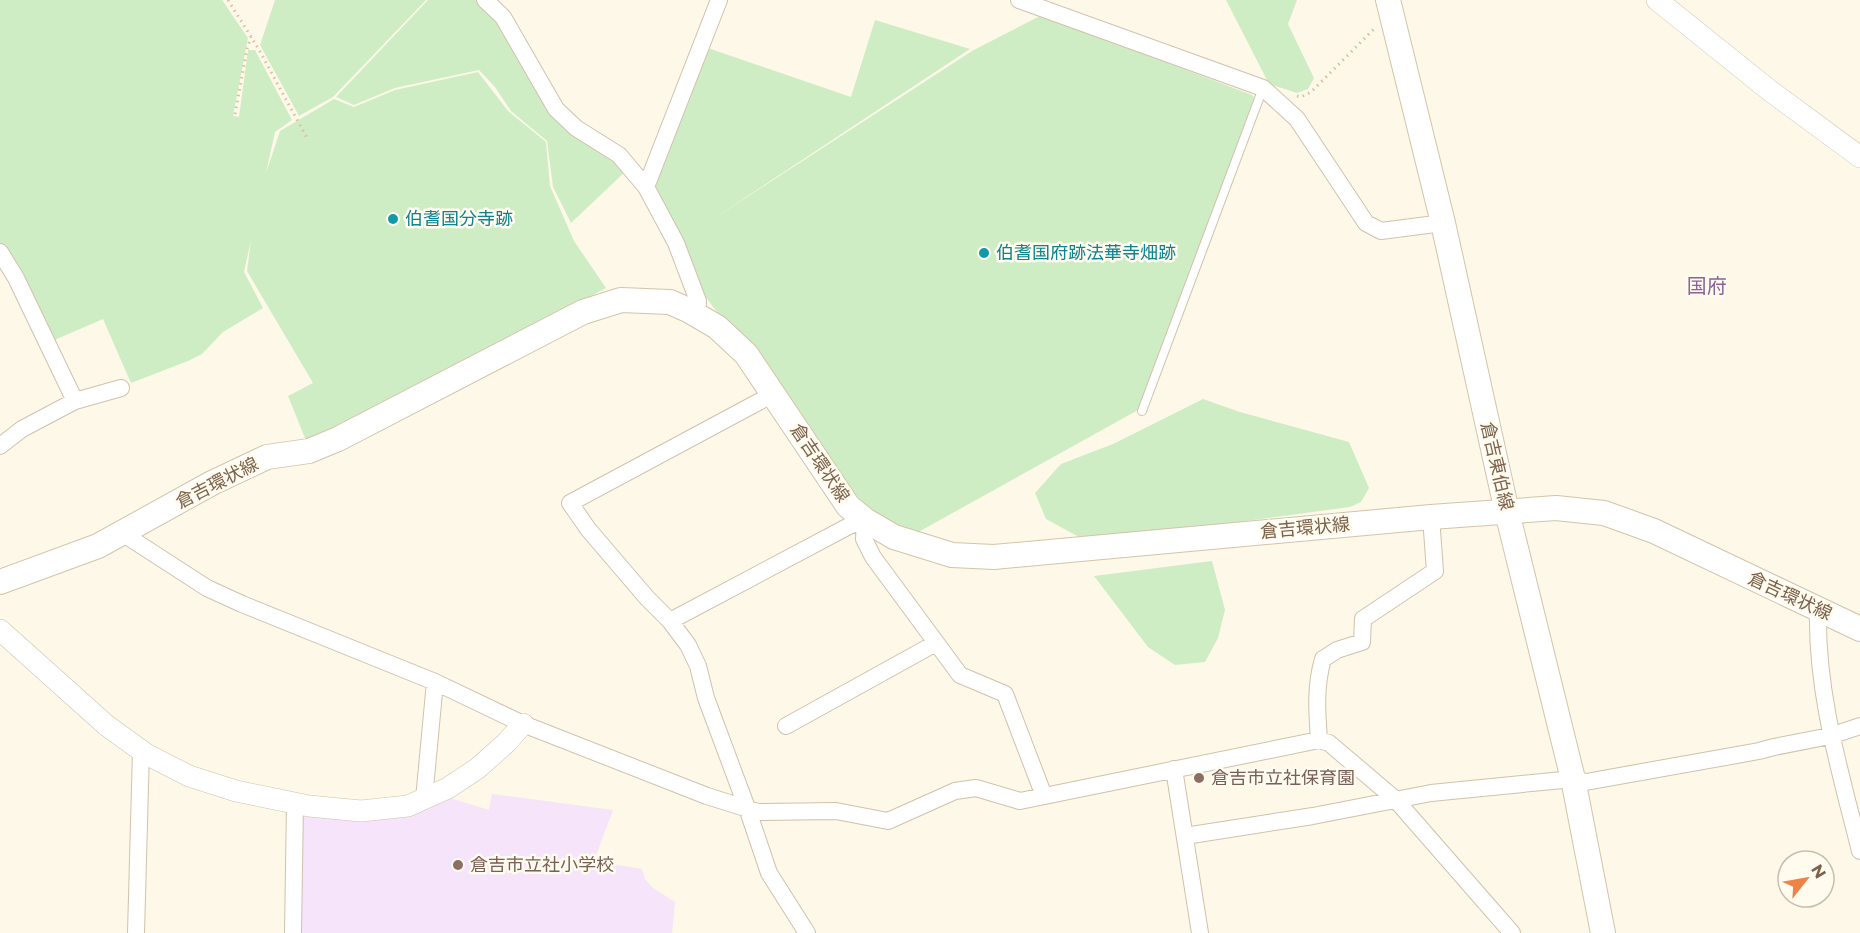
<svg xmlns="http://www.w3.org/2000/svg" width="1860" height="933" viewBox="0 0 1860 933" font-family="Montserrat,'Noto Sans JP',sans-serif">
	<rect width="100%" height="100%" fill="#fdf8e8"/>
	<!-- education -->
	<path fill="#f5e4fa" d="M492,794L613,810L594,861L642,869L645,879L653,888L675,902L672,933H298V811L389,817L429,809L447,797L489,810Z"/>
	<!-- green -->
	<path fill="#cfedc5" d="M0,0H222L248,38L233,116L239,117L248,50H255L292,120L275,132L266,173L280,131L334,99L354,107L395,90L478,72L508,111L546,142L550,186L574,241L606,288L481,355L307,443L288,396L313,383L247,271L251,240L244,272L263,308L223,332L202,354L188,361L131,383L103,319L50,342L0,247Z
		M275,0H426L333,97L299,116L260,45Z
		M428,0H481L501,21L546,99L627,170L571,223L553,187L547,141L511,111L495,87L479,70L395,88L354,105L336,97Z
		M1226,0H1297L1288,24L1314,78L1308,89L1297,93L1269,84Z
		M1042,15L1252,95L1255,99L1140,409L913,535L878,518L855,494L833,467L748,346L713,307L703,293L652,193L705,47L851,97L875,20L970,49L710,221L972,51Z
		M1203,399L1240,412L1349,442L1369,488L1361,502L1350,507L1088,542L1046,519L1035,493L1061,464L1113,444Z
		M1212,561L1225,610L1218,638L1205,662L1175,665L1148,647L1094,576Z"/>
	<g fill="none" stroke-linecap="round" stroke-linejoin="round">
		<defs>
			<path id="service" d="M1142,411L1263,88"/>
			<path id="minor" d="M485,0L503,17L556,109L576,128L619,155L646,187L676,243L698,301L697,315
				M1019,0L1263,88L1297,119L1366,223L1381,231L1443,223
				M646,187L719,0
				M0,252L16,278L75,401
				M764,399L570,503L588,529L647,598L670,621L688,645L698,666L706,698L747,808L769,873L807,933
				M0,446L22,429L75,401L121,388
				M122,533L207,588L242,604L435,682L523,724L707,796L758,812L836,811L888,821L955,791L976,788L1020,801L1319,740L1329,743L1395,799L1512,933
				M1818,610C1816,692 1840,771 1860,851
				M670,621L849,526L865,520L864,539L873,557L960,675L1005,694L1044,796
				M786,726L936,643
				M1319,740C1317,712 1315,686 1323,659L1337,650L1362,642L1363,619L1435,571L1431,517
				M1174,769L1200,933
				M424,799L435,682
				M1185,836L1313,816L1431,793L1573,779L1586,782L1759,751L1774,747L1830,736L1860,726
				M136,933L141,750
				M293,933L295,803"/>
			<path id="tertiary" d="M1657,0L1769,90L1860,157
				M0,630L106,725L146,754L189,776L236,791L309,806L361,811L408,806L448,788L478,768L506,743L523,724"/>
			<path id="secondary" d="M1388,0L1443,223L1507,512L1573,779L1603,933
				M0,582L98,546L212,483L267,457L309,451L338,439L583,312L621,300L670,302L688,310L717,327L746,354L848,506L865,520L894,537L952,555L994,557L1431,517L1556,508L1604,513L1654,531L1860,629"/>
		</defs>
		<!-- service casing -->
		<use href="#service" stroke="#d1c1ac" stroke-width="10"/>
		<!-- minor casing -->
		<use href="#minor" stroke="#d1c1ac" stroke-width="18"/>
		<!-- tertiary casing -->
		<use href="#tertiary" stroke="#d1c1ac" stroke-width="22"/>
		<!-- secondary casing -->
		<use href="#secondary" stroke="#d4c3aa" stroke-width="26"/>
		<!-- path -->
		<path stroke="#dabfa0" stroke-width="3" stroke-dasharray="1.5 4.5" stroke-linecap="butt" d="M228,0L258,48L307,138
			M1297,96L1301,97L1311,92L1374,29L1376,28
			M235,114L247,49L251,37"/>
		<!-- service -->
		<use href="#service" stroke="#fff" stroke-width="8"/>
		<!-- minor -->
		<use href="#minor" stroke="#fff" stroke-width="16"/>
		<!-- tertiary -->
		<use href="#tertiary" stroke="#fff" stroke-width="21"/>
		<!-- secondary -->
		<use href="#secondary" stroke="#fff" stroke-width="24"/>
	</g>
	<!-- markers -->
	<g fill="#0f9aa8" stroke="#fffbef" stroke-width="2">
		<circle cx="393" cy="219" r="6"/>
		<circle cx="984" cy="253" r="6"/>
	</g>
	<g fill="#8d6e63" stroke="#fffbef" stroke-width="2">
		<circle cx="1199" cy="778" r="6"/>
		<circle cx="458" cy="865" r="6"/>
	</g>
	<g text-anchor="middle" stroke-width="5" stroke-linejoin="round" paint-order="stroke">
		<!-- culture labels -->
		<g font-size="18" fill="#0d838f" stroke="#fffbef" text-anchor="start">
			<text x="405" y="225">伯耆国分寺跡</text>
			<text x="996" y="259">伯耆国府跡法華寺畑跡</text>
		</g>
		<!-- street labels -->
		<g font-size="18" fill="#7a614a" stroke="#fffbef">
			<text transform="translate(820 463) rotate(56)" y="6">倉吉環状線</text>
			<text transform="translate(1497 466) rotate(77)" y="6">倉吉東伯線</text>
			<text transform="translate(217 483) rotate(-27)" y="6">倉吉環状線</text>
			<text transform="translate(1305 528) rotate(-5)" y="6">倉吉環状線</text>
			<text transform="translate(1790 596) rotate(25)" y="6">倉吉環状線</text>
		</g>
		<!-- education labels -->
		<g font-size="18" fill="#785e54" stroke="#fffbef" text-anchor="start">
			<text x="1211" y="784">倉吉市立社保育園</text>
			<text x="470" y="871">倉吉市立社小学校</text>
		</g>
		<!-- neighbourhood labels -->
		<g font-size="20" fill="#8c6296" stroke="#fffbef">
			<text x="1707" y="293">国府</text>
		</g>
	</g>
	<!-- north arrow -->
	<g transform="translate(1806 879) rotate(59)"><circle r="28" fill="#fffbef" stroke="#cabdad" stroke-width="1.5"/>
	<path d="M0-4.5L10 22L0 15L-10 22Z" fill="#ed8347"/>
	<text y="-9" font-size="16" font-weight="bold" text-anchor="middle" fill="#7a614a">N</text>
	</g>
</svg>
